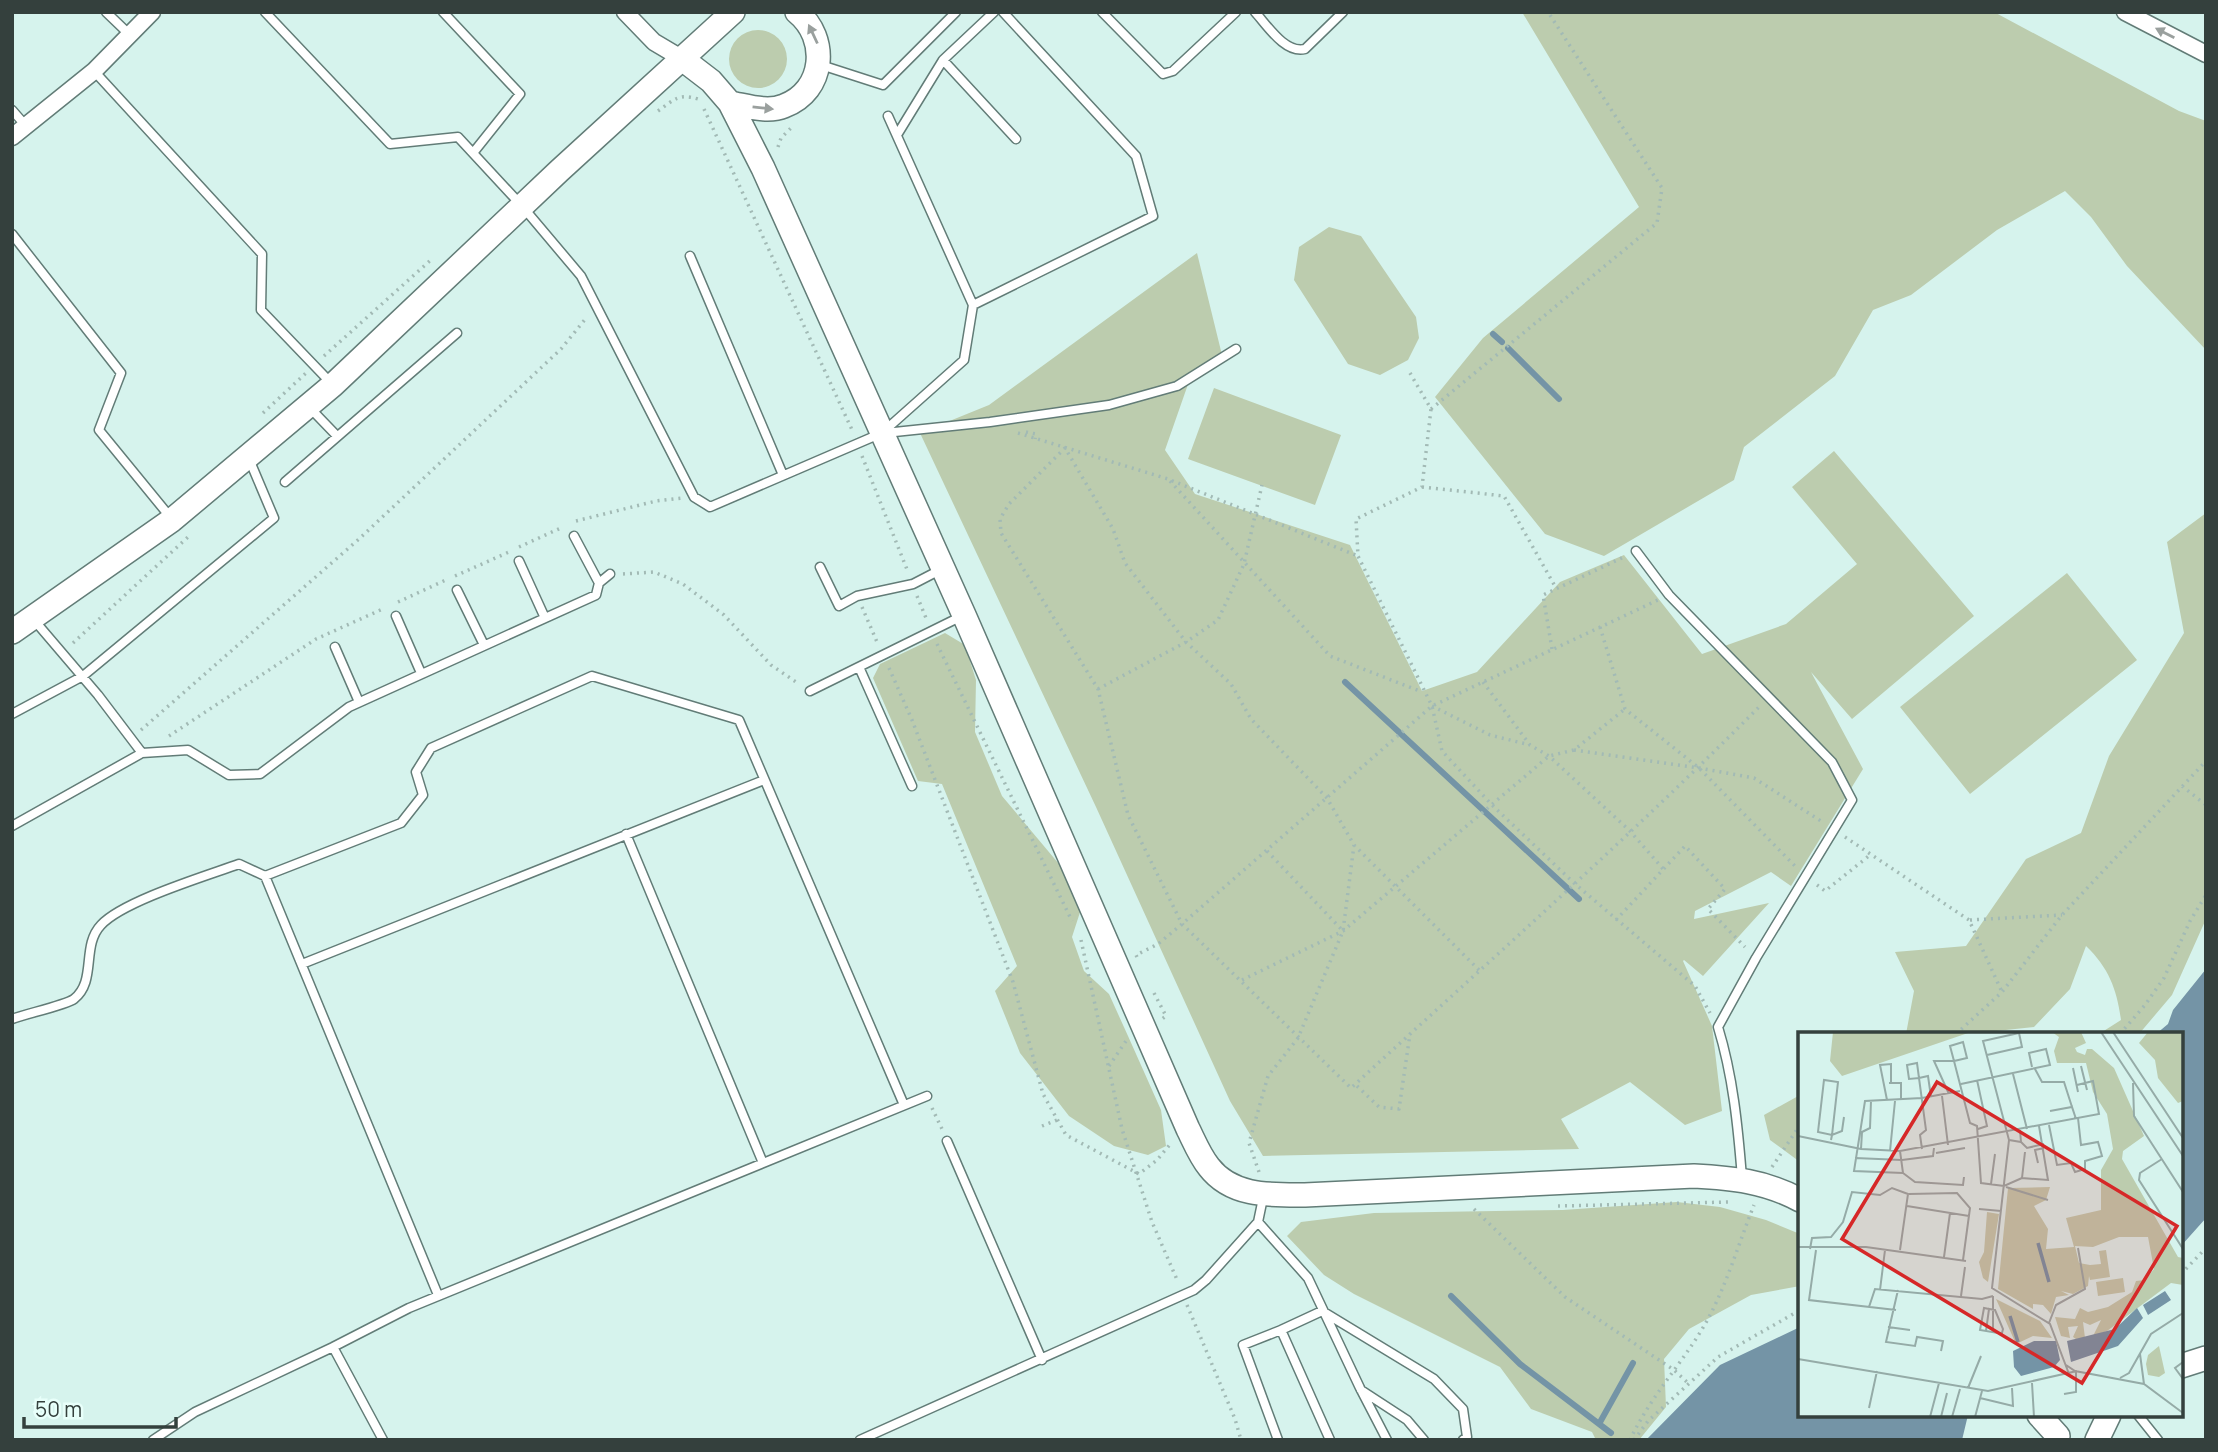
<svg xmlns="http://www.w3.org/2000/svg" width="2218" height="1452" viewBox="0 0 2218 1452" font-family="Manrope,sans-serif">
	<rect width="100%" height="100%" fill="#d6f3ed"/>
	<!-- green -->
	<path fill="#bcccae" d="M1522,12H1994L2179,111L2206,121V350L2127,266L2091,217L2065,191L1997,230L1911,295L1873,310L1835,376L1744,447L1734,480L1604,556L1545,534L1435,397L1483,338L1639,207Z
		M729 59a29 29 0 1 1 58 0a29 29 0 1 1-58 0Z
		M1329,227L1361,236L1416,317L1419,338L1408,360L1380,375L1348,364L1294,280L1299,247Z
		M1197,253L1222,355L1193,370L1165,450L1195,494L1350,545L1422,691L1477,672L1560,582L1624,555L1702,654L1786,624L1857,564L1792,487L1834,451L1974,616L1852,719L1811,672L1863,769L1791,886L1771,872L1695,911L1694,919L1769,903L1703,976L1684,960L1683,961L1712,1026L1722,1111L1685,1125L1630,1082L1561,1119L1579,1149L1263,1156L1230,1101L1096,807L920,433L989,405Z
		M1214,388L1341,435L1315,505L1188,459Z
		M2206,513V919L2172,995L2139,1034H2099L2121,1020C2117,990 2109,968 2086,946L2070,989L2034,1027L1968,1034H1906L1914,991L1895,952L1966,946L2026,859L2081,833L2109,756L2184,633L2167,542Z
		M2067,573L2137,660L1970,794L1900,707Z
		M945,633L965,645L976,680L975,732L1002,796L1064,870L1083,903L1072,937L1084,971L1109,994L1128,1036L1161,1110L1166,1146L1148,1155L1114,1146L1069,1116L1020,1053L995,991L1017,966L942,784L918,781L873,678L880,664Z
		M1800,1095V1162L1770,1140L1764,1115Z
		M1677,1202L1720,1207L1766,1220L1800,1234V1286L1751,1295L1689,1329L1664,1359L1666,1407L1639,1440H1596L1592,1432L1531,1409L1500,1367L1354,1294L1324,1275L1287,1236L1301,1222L1374,1213L1563,1210Z"/>
	<!-- water -->
	<path fill="#7494a6" d="M2206,969V1218L2181,1246V1034H2156L2168,1024L2173,1010Z
		M1800,1327V1415H1968L1962,1440H1646L1720,1365Z"/>
	<g fill="none" stroke-linecap="round" stroke-linejoin="round">
		<!-- stream -->
		<path stroke="#7494a6" stroke-width="6" d="M1493,334L1502,342
			M1508,348L1559,399
			M1345,682L1579,899
			M1451,1296L1520,1364L1611,1433
			M1599,1424L1633,1363"/>
		<defs>
			<path id="lane" d="M106,12L131,36
				M265,12L390,144L458,137L522,206L581,276L694,497L710,507L882,433L964,360L973,305
				M443,12L520,94L473,153
				M994,12L943,60L1016,139
				M1102,12L1163,74L1173,71L1236,12
				M1255,12C1267,25 1285,54 1305,49L1343,12
				M821,65L883,85L956,12
				M94,71L262,254L261,310L331,383
				M12,110L26,126
				M888,116L973,305L1153,216L1136,156L1003,12
				M897,135L943,60
				M12,234L121,373L99,430L171,518
				M690,256L783,475
				M310,408L337,436
				M885,433L990,422L1109,405L1177,386L1236,349
				M285,482L457,333
				M1636,551L1669,595L1832,762L1852,800L1756,958L1718,1027C1733,1076 1738,1127 1742,1178
				M519,561L545,618
				M820,567L839,606L857,596L913,584L940,570
				M599,583L610,574
				M457,590L484,645
				M396,616L421,673
				M34,620L98,695L142,753
				M335,647L359,702
				M859,667L912,786
				M810,691L962,616
				M12,714L83,676L274,518L249,459
				M12,826L142,753L188,750L229,775L260,774L349,707L596,595L599,583L574,536
				M626,834L763,1163
				M265,876L401,823L423,795L416,772L431,748L592,676L739,720L904,1105
				M302,964L764,780
				M12,1019C25,1014 66,1005 74,999C97,981 81,946 101,925C123,901 206,876 239,864L265,876L438,1295
				M947,1141L1042,1360
				M1263,1198L1258,1222L1308,1278L1360,1388L1387,1440
				M333,1347L383,1440
				M1361,1390L1407,1420L1424,1440
				M2138,1415L2158,1440
				M153,1440L195,1412L333,1347L409,1308L927,1096
				M860,1440L1194,1290L1206,1280L1258,1222
				M1278,1440L1243,1345L1281,1330
				M1330,1440L1281,1330L1322,1311L1434,1379L1463,1409L1467,1437L1463,1440"/>
			<path id="street" d="M625,12L654,42L681,58
				M2125,12L2206,54
				M12,137L94,71L152,12"/>
			<path id="secondary" d="M681,58L711,81L730,103L763,168L964,615L1188,1129C1194,1141 1200,1156 1209,1167C1232,1197 1271,1195 1305,1195L1694,1176C1732,1178 1765,1181 1800,1200
				M730,103C747,106 768,113 784,106C825,91 829,38 797,12
				M12,632L172,520L333,385L559,171L733,12
				M2181,1366L2206,1358
				M2039,1415L2058,1436
				M2097,1440L2109,1415"/>
		</defs>
		<!-- lane casing -->
		<use href="#lane" stroke="#627c77" stroke-width="11"/>
		<!-- street casing -->
		<use href="#street" stroke="#627c77" stroke-width="19"/>
		<!-- secondary casing -->
		<use href="#secondary" stroke="#627c77" stroke-width="26"/>
		<!-- path -->
		<path stroke="#a2bab5" stroke-width="3.5" stroke-dasharray="2 5" stroke-linecap="butt" d="M704,109L853,432
			M658,111C674,100 678,93 698,99
			M778,147L781,138L793,126
			M324,356L433,258
			M1410,373L1431,409L1422,487L1356,519L1358,556L1432,706L1442,751L1492,805L1574,883L1695,986L1710,1013
			M1431,409L1657,223L1662,188L1548,12
			M263,413L306,373
			M1026,432L1036,434L1035,439
			M1018,433L1168,479L1358,556
			M862,456L908,572
			M1170,481L1330,656L1422,692
			M1422,487L1504,496L1556,588
			M576,521L656,501L682,498
			M519,547L563,527
			M623,574L654,572L683,584L724,615L771,665L799,684
			M455,576L509,552
			M917,596L926,618
			M398,602L448,579
			M862,607L877,642
			M1600,627L1625,709L1699,768L1795,866
			M73,643L188,537
			M937,644L1072,921
			M1552,649L1543,595L1624,557
			M889,668L912,720L1013,982L1043,1094L1066,1135L1139,1174L1157,1160L1172,1142
			M1483,682L1530,745L1549,756L1630,831L1664,870
			M1098,689L1186,642L1218,620L1244,564L1262,485
			M1432,706L1490,735L1530,745
			M141,730L359,539L561,349L587,317
			M169,736L316,639L385,608
			M1574,750L1699,768L1754,778L1824,823
			M2182,786L2206,805
			M1845,837L1969,920L2002,992
			M1267,851L1343,931
			M1817,885L1825,891L1870,855
			M1616,920L1685,846L1725,889L1708,909L1745,947
			M1970,920L2062,915
			M1081,940L1122,1129L1152,1222L1178,1282
			M1137,957L1136,955L1158,944L1182,924L1432,706L1658,600
			M1479,970L1354,845L1327,798L1251,719L1231,684L1186,642L1125,563L1113,529L1065,448L1009,504L1000,519L1001,533L1098,689L1128,815L1182,924L1351,1088C1488,962 1629,838 1760,706
			M1242,980L1343,931L1549,756L1574,750L1625,709
			M1154,993L1166,1016L1162,1019
			M1956,1034L2002,992L2062,915L2206,761
			M2120,1034L2145,1005L2164,978L2190,921L2206,895
			M1109,1066L1126,1041
			M1357,1086L1379,1107L1399,1109L1410,1034
			M932,1108L942,1129
			M1042,1126L1057,1120
			M1772,1167L1800,1125
			M1259,1172L1249,1143L1268,1076L1298,1038L1343,931L1354,845
			M1558,1206L1729,1202
			M1474,1209L1565,1297L1674,1370L1689,1384
			M2181,1274L2206,1248
			M1187,1305L1235,1419L1241,1440
			M1630,1440C1650,1397 1681,1365 1704,1326C1726,1288 1738,1245 1754,1205
			M1634,1440L1648,1421L1718,1357L1800,1310"/>
		<!-- lane -->
		<use href="#lane" stroke="#fff" stroke-width="8"/>
		<!-- street -->
		<use href="#street" stroke="#fff" stroke-width="16"/>
		<!-- secondary -->
		<use href="#secondary" stroke="#fff" stroke-width="23"/>
	</g>
	<!-- one-way arrows -->
	<defs><path id="oneway-solid" d="M-6-.8H1V-3.2L6.5 0L1 3.2V.8H-6Z" transform="scale(1.75)"/></defs>
	<g fill="#9aa09e">
		<use href="#oneway-solid" transform="translate(2165 33) rotate(-153)"/>
		<use href="#oneway-solid" transform="translate(813 34) rotate(-115)"/>
		<use href="#oneway-solid" transform="translate(763 108) rotate(6)"/>
	</g>
	<!-- overview -->
	<g transform="translate(1798 1032)">
		<rect width="385" height="385" fill="#d6f3ed"/>
		<path d="M35,0H173L44,44L32,29ZM254,0H283L288,11L277,16L279,20L287,23L289,17H294L316,36L346,104L325,119L324,127L380,225L385,226V253L373,251L309,299L295,304L303,288L292,293L285,290L287,306L278,307L275,305L280,294L270,295L272,306L263,304L257,285L277,287L282,276L290,280L310,275L334,260L338,249L347,248L356,237L350,205H321L295,215L277,214L281,231L292,233L303,232L301,219L308,218L312,245L292,248L291,244L290,254L275,262L263,259L271,263L258,265L253,282L245,273L235,272V277L200,257L210,156L252,155L248,168L236,174L250,197L248,217L276,215L268,186L303,178V138L315,117L309,82L295,60L288,31H259L256,19L261,5ZM350,0H385V69L380,71L360,46L357,28L341,11ZM189,180L201,182L190,250L185,246L181,230L186,220ZM325,246L327,260L300,264L298,250ZM198,267L242,289L254,306L235,304L218,312ZM361,314L367,341L361,345L350,343L348,332L350,323Z" fill="#bcccae"/>
		<path d="M367,259L373,268L350,283L345,273ZM339,276L345,286L320,314L273,330L269,309L317,297ZM236,309H258L262,328L256,335L223,344L216,335L215,319Z" fill="#7494a6"/>
		<path fill="none" stroke="#7494a6" stroke-width="3.5" d="M240,211L251,250M212,284L220,310"/>
		<path fill="none" stroke="#95aba7" stroke-width="2" d="M303,0L385,124M315,0L385,106M165,10L169,26L156,29L152,14ZM189,23L224,15L221,1L185,9L211,108L194,256L252,292L271,342M283,34L289,58M275,36L280,60M237,37L244,50H266L274,75M215,42L229,97M179,48L189,94L180,97M91,51H103V68M335,51L336,84L385,160M163,52L252,33L248,17L231,21L234,35M151,62L136,29H156L172,91L179,94L183,151L206,154L224,146M144,64L150,113M89,68L82,33L93,32V51M252,79L274,75L278,87M251,93L259,133L273,131L277,140L287,137V129L304,124L300,110L283,113L280,86M0,104L63,117L102,119L301,82L295,49L279,53M33,108L34,103L40,50L26,48L20,100L34,103L44,99L46,85M211,108L223,110L222,98M223,110L229,116L246,112M63,117L64,100L72,96L73,69M124,117L122,103L128,98L121,46L111,47L109,33L119,31L121,46L130,44L133,65M92,119L97,69M102,119L105,141L117,150L165,153L166,145M227,120L224,146L250,148L241,94M138,121L167,116M57,126L104,128L135,124L136,116M364,127L342,141L341,148L385,217M240,131L237,118L246,116M105,141L56,139L67,69L124,66L162,59M193,152L197,122M208,155L250,168M111,162L159,161L172,176L165,228M109,174L171,184M181,177L203,179M0,215H68L168,229M12,217L14,206L33,205L45,190L54,160L82,163L94,156L110,162L102,218M18,218L11,268L98,278M146,225L152,181M82,258L87,218M100,258L88,310L117,314L119,305L145,309L143,319M163,264L167,235M71,275L77,257L184,267L195,264M251,291L258,273L287,257L280,216M90,295L112,298M188,299L191,277L197,278L205,297L204,301H200L182,298L186,276L191,277M195,300V264M342,322L346,352M0,327L190,359L279,339M385,330L377,336L385,347M268,333L277,339L346,352L385,381M322,346L331,341L353,302L385,281M234,351L236,385M170,356L183,324M266,362L278,360V339M182,366L215,374L214,356M71,376L79,339M132,385L141,351M143,385L149,361M154,385L162,357M177,385L184,359"/>
		<path fill="#d62828" fill-opacity="0.15" stroke="#d62828" stroke-width="3.5" d="M139,50L379,194L284,351L44,207Z"/>
		<rect width="385" height="385" fill="none" stroke="#34403d" stroke-width="3.5"/>
	</g>
	<!-- border -->
	<rect width="2218" height="1452" fill="none" stroke="#34403d" stroke-width="28"/>
	<!-- scale -->
	<path d="M24 1417v10h152v-10" fill="none" stroke="#34403d" stroke-width="3.5"/>
	<text x="35" y="1417" font-size="21" fill="#34403d" stroke="#e8fffa" stroke-width="5" paint-order="stroke">50 m</text>
</svg>
